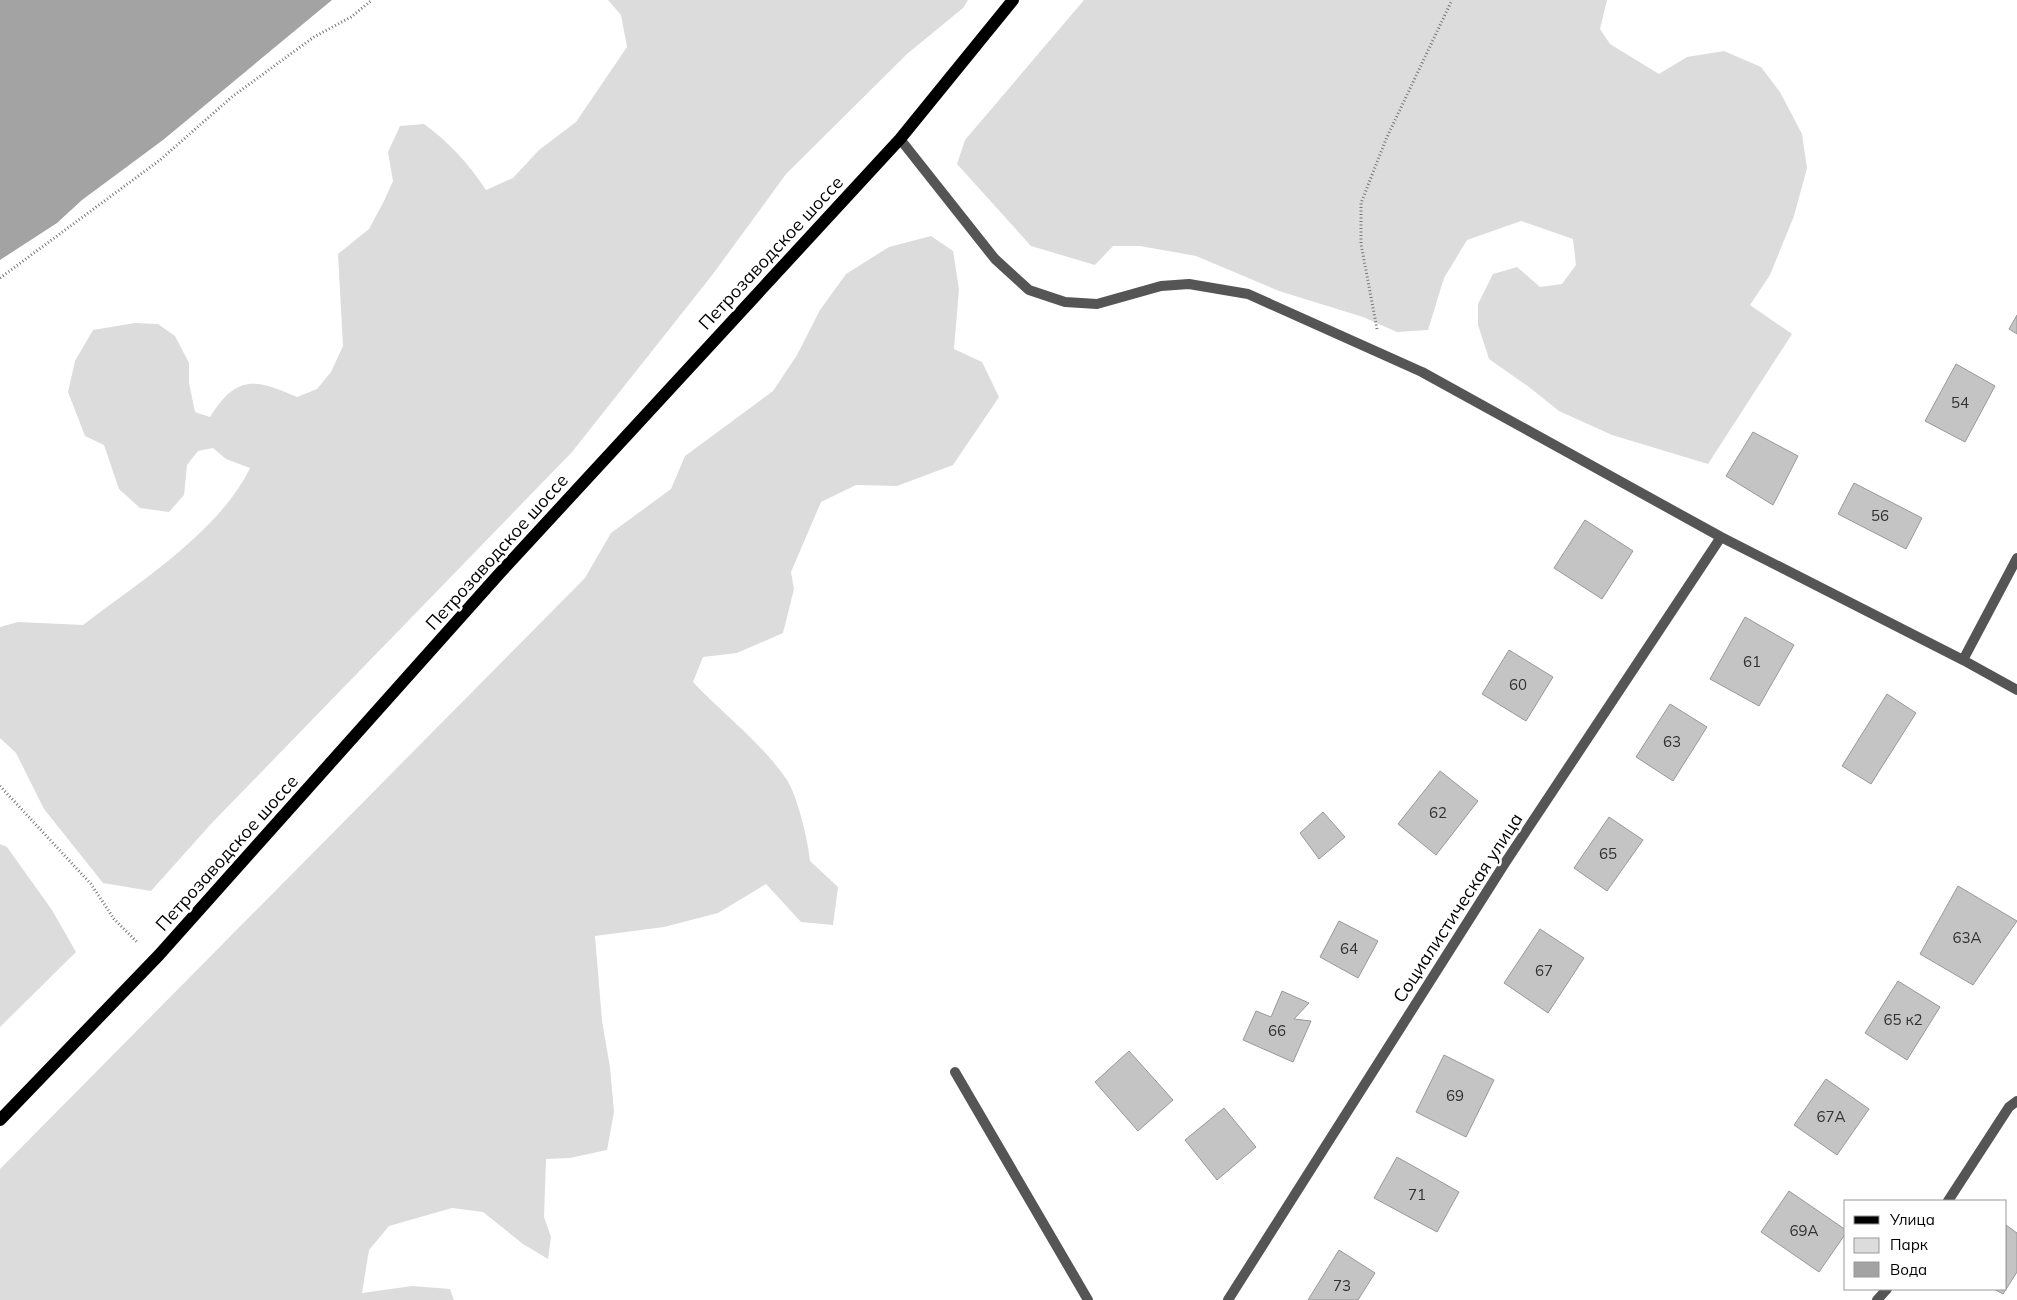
<svg xmlns="http://www.w3.org/2000/svg" width="2017" height="1300" viewBox="0 0 2017 1300" font-family="Mulish,sans-serif">
	<rect width="100%" height="100%" fill="#fff"/>
	<!-- green -->
	<path fill="#dcdcdc" d="M608,0H968L963,8L907,54L786,174L713,274L572,452L210,825L151,891L103,883L44,809L16,753L0,738V627L18,622L83,625C139,582 219,532 250,468L226,459L213,448L198,451L187,465L184,495L169,512L140,508L119,489L104,445L85,436L68,392L75,361L93,330L135,323L158,324L175,336L189,363V383L195,412L210,417C236,375 255,378 297,397L317,389L331,372L343,346L338,254L369,229L384,201L393,181L388,152L400,126L424,124C449,142 469,164 486,190L513,178L539,150L576,122L627,47L621,15Z
		M1084,0H1607L1600,29L1610,44L1659,74L1687,57L1724,51L1761,67L1780,92L1802,134L1807,168L1794,216L1770,275L1750,305L1792,334L1708,464L1612,435L1559,411L1529,387L1489,359L1478,325V304L1493,274L1517,267L1540,287L1562,284L1576,265L1573,239L1521,221L1467,240L1444,278L1428,330L1397,332L1363,317L1279,291L1196,256L1140,246H1113L1095,265L1031,246L957,164L965,140Z
		M931,236L953,251L959,289L954,349L982,362L999,397L953,465L897,486L856,485L821,502L791,572L794,589L783,633L737,653L703,657L693,682C723,714 762,743 787,780C798,798 808,840 810,861L838,887L833,925L801,922L766,884L718,913L664,927L595,936L602,1021L610,1067L614,1112L607,1150L570,1158L546,1159L544,1217L551,1237L548,1259L523,1244L483,1212L452,1208L389,1226L369,1250L362,1293L412,1286L450,1289L454,1300H0V1169L585,578L611,533L671,489L685,456L773,391L797,355L820,310L846,274L889,247Z
		M0,844L7,847L52,910L76,952L0,1027Z"/>
	<!-- water -->
	<path fill="#a3a3a3" d="M0,0H332L163,140L82,200L57,223L0,260Z"/>
	<!-- building -->
	<path fill="#c4c4c4" stroke="#999" d="M2017,315V334L2009,329Z
		M1956,364L1995,386L1965,442L1925,421Z
		M1753,432L1798,456L1773,505L1726,476Z
		M1854,483L1922,518L1906,549L1838,514Z
		M1585,520L1633,551L1602,599L1554,568Z
		M1745,617L1794,645L1759,706L1710,679Z
		M1509,650L1553,677L1526,721L1482,694Z
		M1887,694L1916,713L1871,784L1842,766Z
		M1670,704L1707,727L1673,781L1636,757Z
		M1440,771L1478,801L1436,855L1398,824Z
		M1323,812L1345,837L1319,859L1300,833Z
		M1609,817L1643,840L1607,891L1574,868Z
		M1958,886L2017,921L1973,985L1920,954Z
		M1339,921L1378,941L1358,978L1320,957Z
		M1540,929L1584,958L1548,1013L1504,983Z
		M1898,981L1940,1007L1907,1060L1865,1033Z
		M1282,991L1309,1003L1294,1019L1311,1021L1293,1062L1243,1040L1256,1011L1271,1017Z
		M1129,1051L1173,1100L1138,1131L1095,1082Z
		M1444,1055L1494,1080L1466,1137L1416,1112Z
		M1826,1079L1869,1109L1837,1155L1794,1125Z
		M1224,1108L1256,1147L1217,1180L1185,1140Z
		M1397,1157L1459,1192L1437,1232L1374,1198Z
		M1789,1191L1846,1230V1233L1819,1272L1761,1232Z
		M2006,1225L2017,1233V1272L2003,1294L1994,1289H2006Z
		M1339,1250L1375,1273L1358,1300H1308Z"/>
	<g fill="none" stroke-linecap="round" stroke-linejoin="round">
		<!-- path -->
		<path stroke="#777" stroke-width="3" stroke-dasharray="1 2.5" stroke-linecap="butt" d="M0,278L160,160L233,96L314,37L351,17L372,0
			M1377,329L1361,244V203L1387,137L1452,0
			M0,786L91,884L114,919L138,943"/>
		<!-- lane -->
		<path stroke="#555" stroke-width="10" d="M955,1072L1088,1300
			M1948,1201L2009,1107L2017,1101
			M1877,1300L1887,1289"/>
		<!-- street -->
		<path stroke="#555" stroke-width="10" d="M900,139L995,259L1029,290L1065,302L1097,304L1161,286L1189,284L1248,294L1422,372L1721,537L1963,660L2017,690
			M1963,660L2017,558
			M1228,1300L1505,863L1721,537"/>
		<!-- primary -->
		<path stroke="#000" stroke-width="12" d="M0,1120L159,955L499,574L900,139L1013,0"/>
	</g>
	<g text-anchor="middle" stroke-width="5" stroke-linejoin="round" paint-order="stroke">
		<!-- number labels -->
		<g font-size="15" fill="#313131">
			<text x="1960" y="408">54</text>
			<text x="1880" y="521">56</text>
			<text x="1752" y="667">61</text>
			<text x="1518" y="690">60</text>
			<text x="1672" y="747">63</text>
			<text x="1438" y="818">62</text>
			<text x="1608" y="859">65</text>
			<text x="1967" y="943">63А</text>
			<text x="1349" y="954">64</text>
			<text x="1544" y="976">67</text>
			<text x="1903" y="1025">65 к2</text>
			<text x="1277" y="1036">66</text>
			<text x="1455" y="1101">69</text>
			<text x="1831" y="1122">67А</text>
			<text x="1417" y="1200">71</text>
			<text x="1804" y="1236">69А</text>
			<text x="1342" y="1291">73</text>
		</g>
		<!-- street labels -->
		<g font-size="18" fill="#000" stroke="#fff">
			<text transform="translate(771 253) rotate(-47)" y="6">Петрозаводское шоссе</text>
			<text transform="translate(497 552) rotate(-48)" y="6">Петрозаводское шоссе</text>
			<text transform="translate(227 853) rotate(-48)" y="6">Петрозаводское шоссе</text>
			<text transform="translate(1458 908) rotate(-57)" y="6">Социалистическая улица</text>
		</g>
	</g>
	<!-- legend -->
	<rect x="1844" y="1200" width="162" height="90" fill="#ffffff" stroke="#999999"/>
	<rect x="1854" y="1216" width="25" height="8" fill="#000000" stroke="#999999"/>
	<text x="1890" y="1225" font-size="15" fill="#000000">Улица</text>
	<rect x="1854" y="1238" width="25" height="15" fill="#dcdcdc" stroke="#999999"/>
	<text x="1890" y="1250" font-size="15" fill="#000000">Парк</text>
	<rect x="1854" y="1262" width="25" height="15" fill="#a3a3a3" stroke="#999999"/>
	<text x="1890" y="1275" font-size="15" fill="#000000">Вода</text>
</svg>
